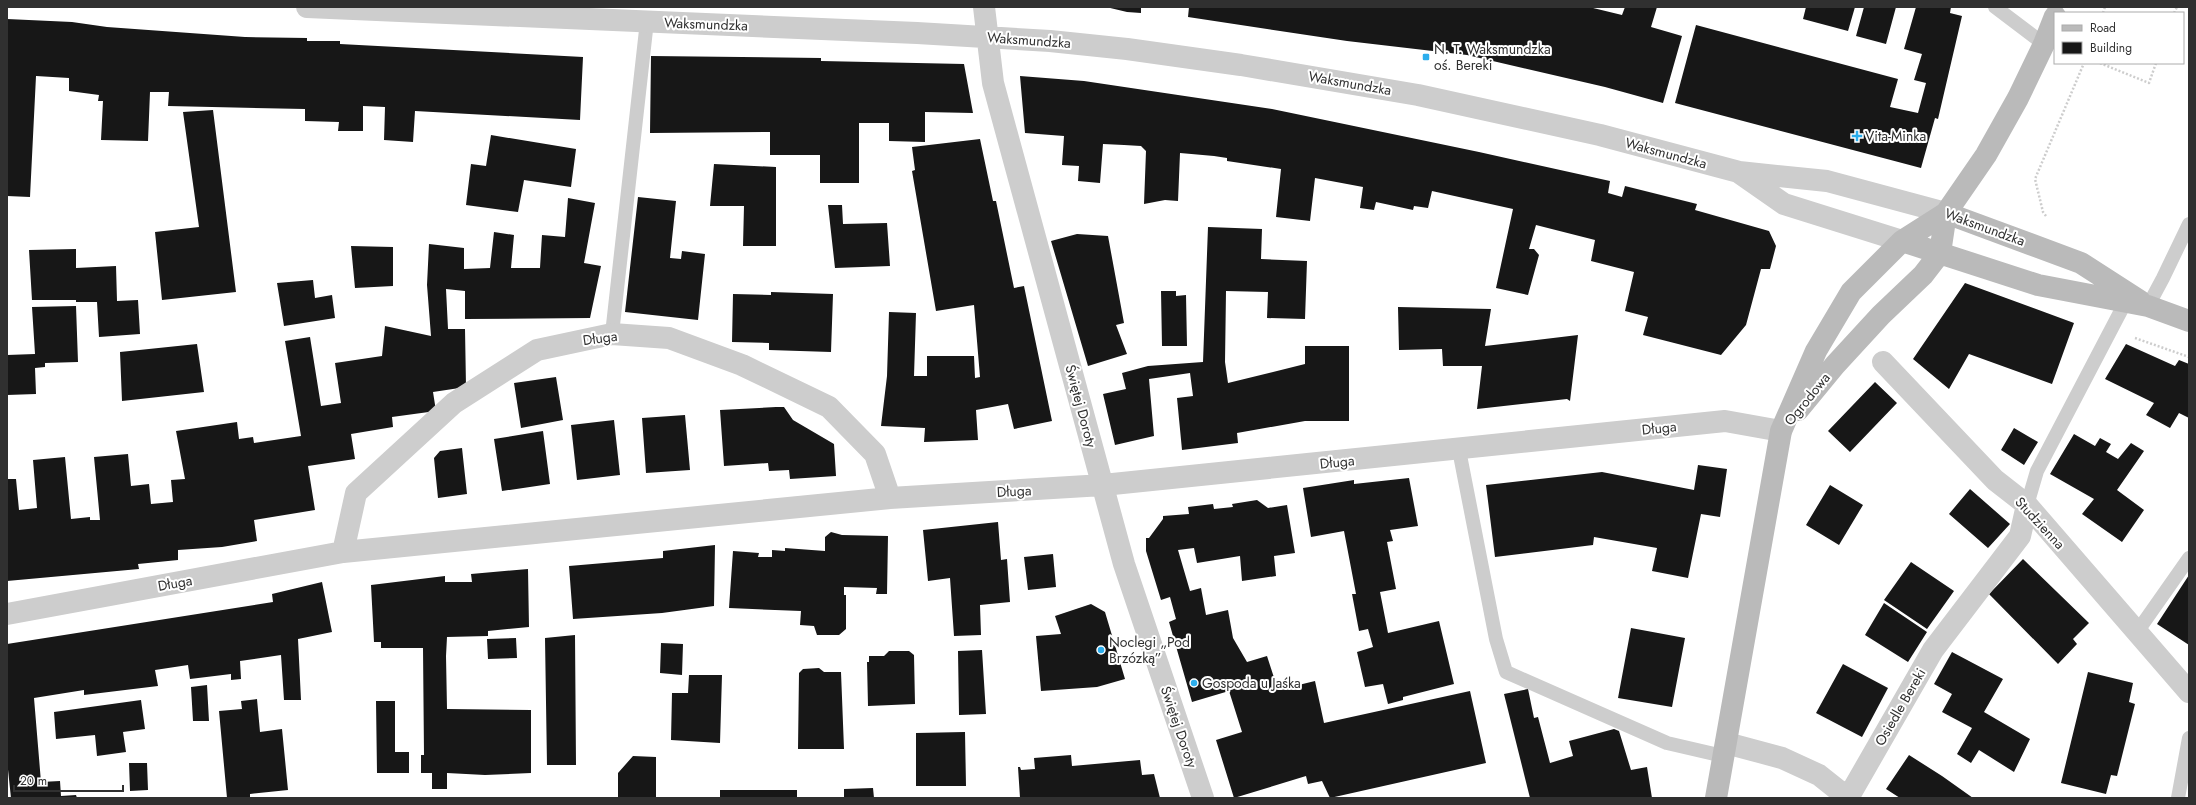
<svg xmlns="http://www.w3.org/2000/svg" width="2196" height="805" viewBox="0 0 2196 805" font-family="Jost,sans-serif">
	<rect width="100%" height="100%" fill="#fff"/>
	<!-- building -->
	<path fill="#171717" d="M1106,7H1141V13L1127,12Z
		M1189,7H1589L1622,15L1625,7H1657L1651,27L1682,36L1663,103L1605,87L1467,55L1347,41L1188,17Z
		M1806,7H1855L1848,31L1803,19Z
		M1864,7H1896L1886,44L1856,36Z
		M1916,7H1951L1950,13L1962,16L1938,119L1935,118L1921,168L1675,103L1696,25L1898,79L1890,107L1918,113L1926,83L1914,80L1922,54L1904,49Z
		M7,19L72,22L107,27L245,37L307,38V41H340V44L583,57L580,120L415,111L413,142L384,140L385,107L363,106V131H338L339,122L305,121V109L168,106L169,92H150L148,141L101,140L103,101H98L99,95L69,91V78L36,76L30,197L7,196Z
		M651,56L821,58V61L964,64L973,113L925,112V142L889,141V123H859V183H820V155H770V132L650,133Z
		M1020,76L1084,81L1272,109L1479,152L1610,181L1608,193L1622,197L1625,186L1697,204L1695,210L1769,231L1776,246L1770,269H1761L1746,325L1721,355L1643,335L1648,317L1625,311L1634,272L1591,261L1595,240L1536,225L1529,249H1534L1539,255L1528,295L1496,288L1513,209L1432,191L1428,208L1414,206L1413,210L1376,202L1374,210L1360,208L1363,187L1315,178L1310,221L1276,217L1281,169L1227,161V158L1214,156L1180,153L1178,201L1165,200L1144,204L1146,151L1141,146L1124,145L1103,144L1100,183L1078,181L1079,166L1062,165L1064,136L1025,133Z
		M213,110L236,292L162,300L155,232L199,227L183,112Z
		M491,135L576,149L571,187L524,180L518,212L466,205L471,164L486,166Z
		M980,139L993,201H996L1014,288L1024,286L1052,421L1014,429L1008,404L976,410L978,440L924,442L925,428L881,426L887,376L889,312L916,313L914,376H927V356H974L975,378L980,377L974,305L936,311L912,171L915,170L912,147Z
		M714,164L776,167V246H743L744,206H710Z
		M638,197L676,201L670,258L681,259L682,251L705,254L698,320L625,312Z
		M568,198L595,203L584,263L601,266L590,318L465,319V291L446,289L448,329H465L466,387L433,392L436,411L392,417L393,427L351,434L355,459L308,466L315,510L254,520L257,541L222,547L178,550V560L138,564L139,569L7,581V479H16L19,510L37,508L33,460L65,457L71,519L90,517V520H100L94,457L128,454L131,486L149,484L151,504L173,502L171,480L185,479L176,431L237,422L239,439L253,437L254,443L301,436L285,341L310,337L321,406L341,403L335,363L382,356L385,326L431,336L427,285L429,244L464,248V269L490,268L494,232L514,235L511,268H540L542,235L565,237Z
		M828,205H842L843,224L887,223L890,266L835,268Z
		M1208,227L1262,229L1261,259L1307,261L1305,319L1267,318L1268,292L1226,291L1225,362L1228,383L1305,364V346H1349V421H1305L1237,433L1238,443L1182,450L1177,398L1193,396L1190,373L1149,379L1154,436L1115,445L1103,394L1126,389L1122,373L1148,366L1203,362Z
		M1077,234L1108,236L1124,323L1116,325L1127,354L1088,366L1051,241Z
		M351,246L393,247V286L355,288Z
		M76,249V268L116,266L117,301L138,300L140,334L99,337L97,302H76V300H32L29,250Z
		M313,280L315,298L332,295L335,318L284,326L277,283Z
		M1965,283L2074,323L2052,384L1969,354L1949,389L1913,359Z
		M1161,291H1176V296L1186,295L1187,346H1162Z
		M771,292L833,294L831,352L769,350V343L732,342L733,294L771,295Z
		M76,306L78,362L45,363V367L35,368L36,394L7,395V355L35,354L32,307Z
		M1398,307L1491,309L1485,346L1578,335L1570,401L1567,399L1477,409L1482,366H1443L1442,349L1399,350Z
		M197,344L204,392L122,401L120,352Z
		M2126,344L2175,366L2179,360L2189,364V418L2179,413L2170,428L2146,415L2154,403L2105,379Z
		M556,377L563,420L521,428L514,383Z
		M1875,382L1897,403L1850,452L1828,431Z
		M776,407H784L793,420L834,444L836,476L790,479L789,470L769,471L768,463L724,466L720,410Z
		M685,415L690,470L646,473L642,418Z
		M614,420L620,475L577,480L571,425Z
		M2014,428L2038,442L2024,465L2001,450Z
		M543,431L550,484L502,491L494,439Z
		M2074,434L2095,446L2100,438L2111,444L2106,452L2118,459L2131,443L2144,451L2117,490L2144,510L2122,542L2082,514L2094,499L2050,474Z
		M462,448L467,494L438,498L434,458L440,451Z
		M1698,465L1727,469L1720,517L1701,514L1688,578L1652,571L1657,548L1594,537L1593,545L1495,557L1486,485L1602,472L1694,490Z
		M1409,478L1418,526L1390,530L1393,541L1387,542L1396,589L1380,592L1388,633L1439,621L1454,684L1403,697V700L1388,704L1383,684L1365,687L1357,652L1373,647L1368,629L1359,631L1352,594H1356L1344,531L1311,537L1303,488L1354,480V484Z
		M1830,485L1863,505L1839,545L1806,525Z
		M1970,489L2010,524L1988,548L1949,514Z
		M1257,500L1268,508L1287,505L1295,553L1274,556L1276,576L1242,581L1240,556L1197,563L1194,548L1178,550L1190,591L1201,588L1206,615L1228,610L1233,638L1247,662L1267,656L1278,690L1315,681L1324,723L1470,691L1486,763L1330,798L1322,781L1308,784L1306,776L1234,798L1216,740L1242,732L1229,691L1192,702L1169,622L1176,619L1170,597L1161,600L1146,551V538H1149L1163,519V516L1189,514L1188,507L1213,504L1214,509L1233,507L1232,504Z
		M998,522L1001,560L1007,559L1010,602L980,605L981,635L954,636L950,578L928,581L923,530Z
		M831,532L842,535L888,536L887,594H876L877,588L844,587V595H846V629L839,635H817L814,626L800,625L801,611L729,608L733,551L759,553L758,557H772V550L785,551V548L825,551V537Z
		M715,545L714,606L662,613L573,619L569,566L663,558V551Z
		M1053,554L1056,587L1028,590L1024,557Z
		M2023,559L2089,623L2073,639L2077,644L2058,664L1989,594Z
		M1911,562L1954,591L1927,629L1884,600Z
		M528,569L529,627L488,631V636L447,637L446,656L447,709L531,710V773L485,775L447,773V789H432V773H421V755H424L423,648H381V642H374L371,585L445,576V582H472L471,574Z
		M2189,575V645L2157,624Z
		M322,582L332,632L298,639L301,700H284L281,655L240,661L241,679L231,680V674L190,679L188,665L155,670L158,686L84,695V690L34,698L41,782L60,781L61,796L76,795L77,798H11L7,760V644L273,602L272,594Z
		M1884,603L1927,632L1908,662L1865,635Z
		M1091,604L1105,612L1125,679L1097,687L1041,691L1036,636L1061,634L1055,616Z
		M1631,628L1685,638L1672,707L1618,698Z
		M575,635L576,765H547L545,638Z
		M516,638L517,658L488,659L487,639Z
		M661,643L683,644L682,675L660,673Z
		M982,650L986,714L959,715L958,651Z
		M889,651H909L914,655L915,704L868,706L867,662H869V656H884Z
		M1952,652L2003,679L1984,712L2030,739L2014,772L1979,750L1971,763L1957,754L1972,728L1942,712L1952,694L1934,684Z
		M1843,664L1888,688L1862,737L1816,713Z
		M819,668L824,672H841L844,749H798L799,673L803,669Z
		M2088,672L2133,683L2129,702L2135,704L2117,776L2111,775L2106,794L2061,783Z
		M689,675H722L720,743L671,740L672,693H688Z
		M207,685L209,721H193L191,687Z
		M1528,689L1534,718L1538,717L1550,763L1573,756L1569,741L1614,729L1619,731L1631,770L1647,767L1652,798H1530L1504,694Z
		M257,699L260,732L282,729L288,790L250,794V798H227L219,711L242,709L241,701Z
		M141,700L145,729L123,732L126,752L97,756L95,735L56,739L54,712Z
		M376,701H395V752H409V773H377Z
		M965,732L966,786H916V733Z
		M1071,755L1072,766L1140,760L1142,775L1154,774L1160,798H1020L1018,767H1020L1021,770L1035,769L1034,758Z
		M1909,755L1942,776L1973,798H1900L1886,789Z
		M633,756L656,757V798H618V773Z
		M129,763H147L148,790L130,791Z
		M873,788L874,798H844V789Z
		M720,790H797V798H720Z"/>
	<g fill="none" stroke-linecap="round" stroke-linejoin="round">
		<!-- path -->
		<path stroke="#cdcdcd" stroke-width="2.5" stroke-dasharray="2 2" stroke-linecap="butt" d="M2103,13L2105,7
			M2174,13L2177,7
			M2100,63L2149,83L2156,63
			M2046,216L2043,212L2035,179L2084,63
			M2135,338L2189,357"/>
		<!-- lane -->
		<path stroke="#cdcdcd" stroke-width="14" d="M1995,7L2044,44
			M2148,306L2163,278L2189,224
			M612,334L647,21
			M1459,450L1496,639L1506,672L1667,743L1723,756
			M2027,505L2037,471L2125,303
			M2137,632L2189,558
			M2178,798L2189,738"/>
		<!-- street -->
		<path stroke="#cdcdcd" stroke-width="22" d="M307,7L917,33L1050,41L1127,49L1241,65L1418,95L1600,135L1739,172L1827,181L1946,213
			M984,7L993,83L1124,564L1203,798
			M1741,174L1784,204L1902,241
			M1883,362L1995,480L2027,505L2189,692
			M343,552L356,493L454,403L537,350L612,334L669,338L742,365L829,407L875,454L890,498
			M7,614L343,552L890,498L1103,485L1725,421L1781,431
			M1726,743L1782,758L1819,775L1848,798L1933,650L2020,536L2027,505"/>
		<!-- secondary -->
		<path stroke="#bababa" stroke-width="22" d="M1946,213L2081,263L2140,301
			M1902,241L2038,285L2148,306L2189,321
			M1798,410L1835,365L1881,315L1923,275L1940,253L1946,213
			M1716,798L1781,431L1816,351L1851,292L1902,241L1946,213L1986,155L2018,98L2044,44L2055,16"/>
	</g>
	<!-- markers -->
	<g fill="#2caeed" stroke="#fff" stroke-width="1.5">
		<rect x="1422" y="53" width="8" height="8" rx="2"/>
		<path d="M1855 130h4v4h4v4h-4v4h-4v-4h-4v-4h4z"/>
		<circle cx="1101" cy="650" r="4"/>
		<circle cx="1194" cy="683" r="4"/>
	</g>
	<g text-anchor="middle" stroke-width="4" stroke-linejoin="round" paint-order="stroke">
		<!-- street labels -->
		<g font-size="14" fill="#303030" stroke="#fff">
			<text transform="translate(706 24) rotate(2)" y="5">Waksmundzka</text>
			<text transform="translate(1029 40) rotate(4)" y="5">Waksmundzka</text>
			<text transform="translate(1350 83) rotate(10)" y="5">Waksmundzka</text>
			<text transform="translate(1666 153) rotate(15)" y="5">Waksmundzka</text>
			<text transform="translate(1985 227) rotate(20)" y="5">Waksmundzka</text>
			<text transform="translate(600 338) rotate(-8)" y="5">Długa</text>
			<text transform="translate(1807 399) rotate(-51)" y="5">Ogrodowa</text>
			<text transform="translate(1081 406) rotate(75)" y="5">Świętej Doroty</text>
			<text transform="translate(1659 428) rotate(-6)" y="5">Długa</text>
			<text transform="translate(1337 462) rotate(-6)" y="5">Długa</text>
			<text transform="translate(1014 491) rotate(-3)" y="5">Długa</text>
			<text transform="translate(2040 523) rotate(47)" y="5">Studzienna</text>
			<text transform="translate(175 583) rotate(-10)" y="5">Długa</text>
			<text transform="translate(1900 707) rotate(-60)" y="5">Osiedle Bereki</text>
			<text transform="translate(1179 727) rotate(71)" y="5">Świętej Doroty</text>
		</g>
		<!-- poi labels -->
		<g font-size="14" fill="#303030" stroke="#fff" text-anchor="start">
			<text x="1434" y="54">N. T. Waksmundzka<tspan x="1434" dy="16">oś. Bereki</tspan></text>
			<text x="1865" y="141">Vita-Minka</text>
			<text x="1109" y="647">Noclegi „Pod<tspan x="1109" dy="16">Brzózką”</tspan></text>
			<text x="1202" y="688">Gospoda u Jaśka</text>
		</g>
	</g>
	<!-- border -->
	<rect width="2196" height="805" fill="none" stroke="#303030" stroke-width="16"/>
	<!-- legend -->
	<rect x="2054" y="12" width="130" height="52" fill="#ffffff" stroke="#acacac"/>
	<rect x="2062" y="25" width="20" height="6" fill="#bababa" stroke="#acacac"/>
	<text x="2090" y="32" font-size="12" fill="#303030">Road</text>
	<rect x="2062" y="42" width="20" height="12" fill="#171717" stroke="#acacac"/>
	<text x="2090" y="52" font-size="12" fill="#303030">Building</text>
	<!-- scale -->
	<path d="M14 785v6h109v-6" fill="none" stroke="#303030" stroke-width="2"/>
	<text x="20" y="785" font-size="12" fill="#303030" stroke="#ffffff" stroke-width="3" paint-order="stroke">20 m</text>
</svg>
